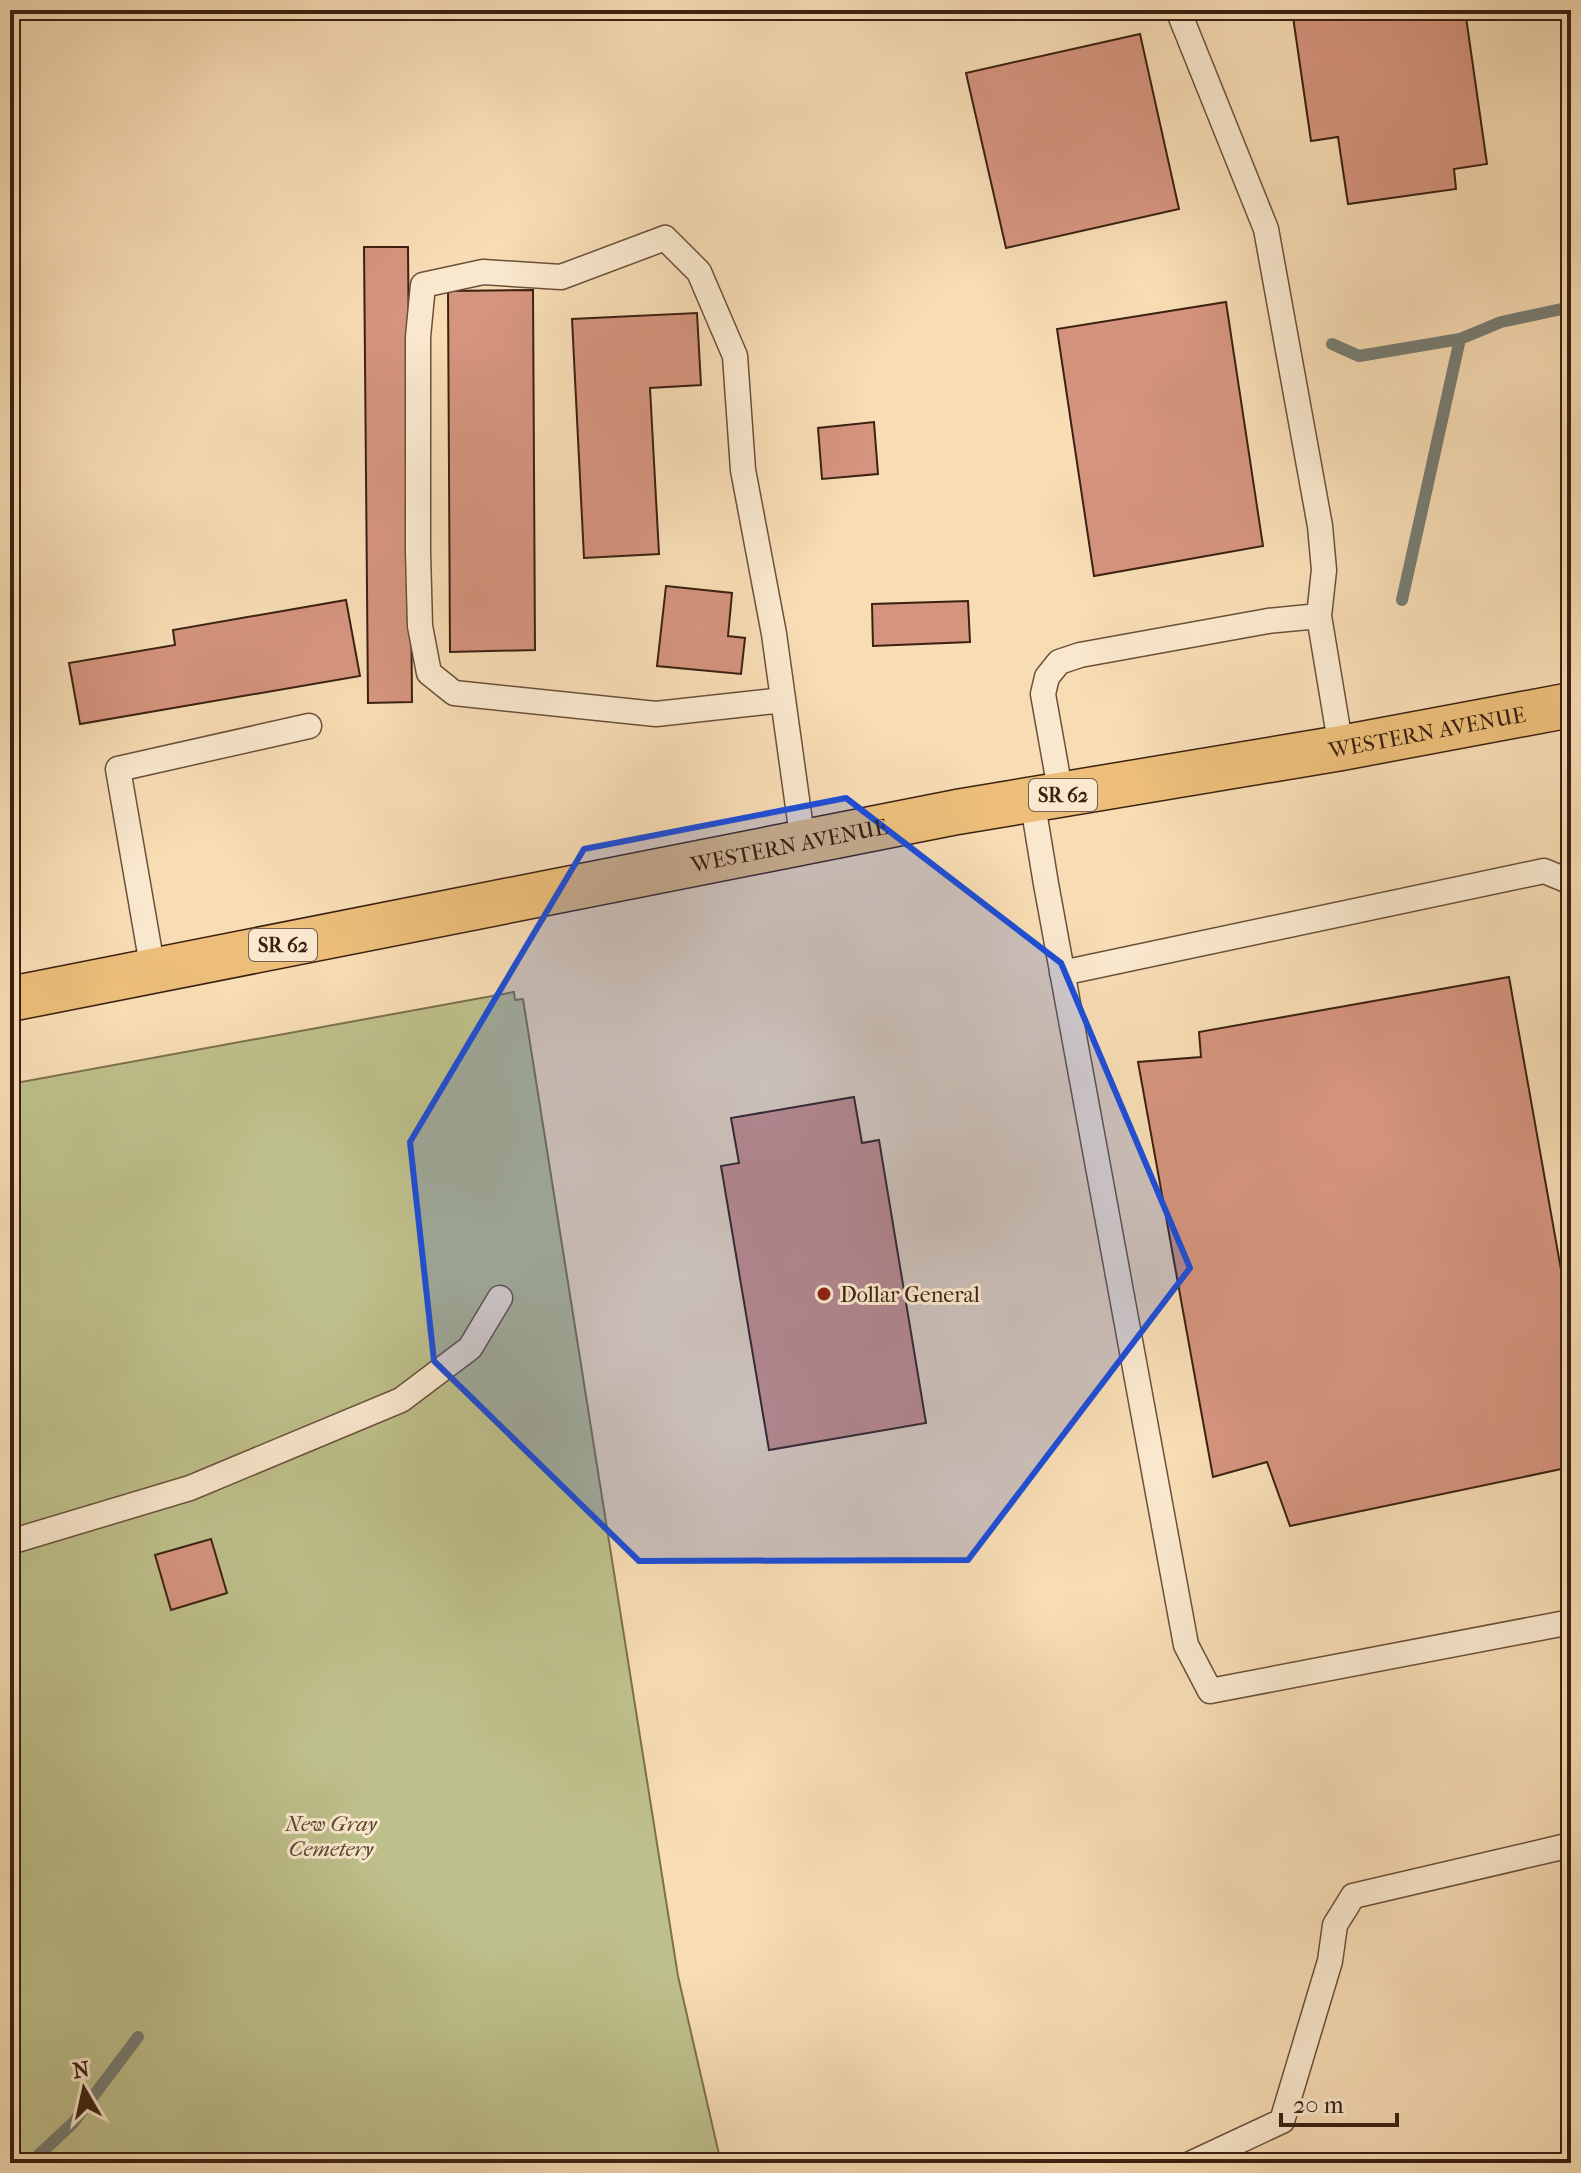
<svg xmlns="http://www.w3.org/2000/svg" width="1581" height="2173" viewBox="0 0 1581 2173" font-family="'IM FELL French Canon',serif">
	<rect width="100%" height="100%" fill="#f7dcb4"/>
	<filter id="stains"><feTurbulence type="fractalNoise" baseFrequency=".0025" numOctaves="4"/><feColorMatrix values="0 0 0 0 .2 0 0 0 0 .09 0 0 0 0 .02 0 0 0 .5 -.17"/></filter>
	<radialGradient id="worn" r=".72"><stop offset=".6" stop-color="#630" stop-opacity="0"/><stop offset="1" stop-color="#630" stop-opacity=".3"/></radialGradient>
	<!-- green -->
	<path fill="#bec08b" stroke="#7c704e" stroke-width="2" d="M514,992L515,1000L523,999L678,1976L721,2163H10V1084Z"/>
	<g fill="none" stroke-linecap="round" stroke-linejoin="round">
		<!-- stream -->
		<path stroke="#777d74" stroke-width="12" d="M1332,344L1359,356L1460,339L1501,322L1571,307
			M1402,600L1460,339
			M30,2163L73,2123L138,2037"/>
	</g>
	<!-- building -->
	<path fill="#d5947e" stroke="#3b2112" stroke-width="2" d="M1292,10H1465L1487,164L1454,169L1456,189L1348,204L1338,137L1311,141Z
		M1140,34L1179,209L1006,248L966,73Z
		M364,247H408L412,702L368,703Z
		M533,290L535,650L450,652L448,291Z
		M1226,302L1263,546L1094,576L1057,329Z
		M697,313L701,385L650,388L659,554L584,558L572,319Z
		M874,422L878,474L822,479L818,428Z
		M666,586L732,593L728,636L745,638L741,674L657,666Z
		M346,600L360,676L80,724L69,663L175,645L173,630Z
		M968,601L970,642L873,646L872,604Z
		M1509,977L1571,1326V1467L1290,1526L1267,1462L1213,1477L1138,1062L1201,1057L1199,1032Z
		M854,1097L862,1143L879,1140L926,1423L769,1450L721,1166L739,1163L731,1118Z
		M211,1539L227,1593L171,1610L155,1555Z"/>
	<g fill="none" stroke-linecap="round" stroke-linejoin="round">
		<defs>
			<path id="lane" d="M1178,10L1266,229L1320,526L1324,570L1319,616
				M783,700L656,714L454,693L429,673L420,626L418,552V337L423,285L483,272L561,277L665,238L699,272L735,356L743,470L774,634L803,843
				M1061,795L1043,694L1047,677L1059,662L1080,655L1268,621L1319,616L1341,748
				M1032,799L1046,884L1186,1645L1210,1691L1571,1622
				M153,971L118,769L309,726
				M1062,973L1544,871L1571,882
				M10,1542L190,1488L401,1400L470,1348L500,1298
				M1192,2163L1282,2121L1330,1961L1335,1925L1353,1896L1571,1845"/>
			<g id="primary">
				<path id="s1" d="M10,999L957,812L1341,748L1571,705"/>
			</g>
		</defs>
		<!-- lane casing -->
		<use href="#lane" stroke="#6a503a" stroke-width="27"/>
		<!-- primary casing -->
		<use href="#primary" stroke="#3b2112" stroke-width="47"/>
		<!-- lane -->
		<use href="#lane" stroke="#fae8ce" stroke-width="24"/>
		<!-- primary -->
		<use href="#primary" stroke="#ecbe7a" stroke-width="44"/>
	</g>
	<!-- marked area -->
	<path fill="#1d4ed8" fill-opacity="0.2" stroke="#1d4ed8" stroke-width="6" stroke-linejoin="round" d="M846,798L1061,963L1190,1268L968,1560L639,1561L434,1361L410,1142L584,849Z"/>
	<!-- markers -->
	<circle fill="#8f2418" stroke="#fae8ce" stroke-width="3" cx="824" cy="1294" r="8"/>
	<g text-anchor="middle" stroke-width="6" stroke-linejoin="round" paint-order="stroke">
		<!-- shield labels -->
		<g fill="#fae8ce" stroke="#745d4a" stroke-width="2">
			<rect x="1029" y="779" width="68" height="32" rx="6"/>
			<rect x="249" y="929" width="68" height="32" rx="6"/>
		</g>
		<g font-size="20" font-weight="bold" fill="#3b2112">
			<text x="1063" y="802">SR 62</text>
			<text x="283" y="952">SR 62</text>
		</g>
		<!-- street labels -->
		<g font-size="22" fill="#3b2112" stroke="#fae8ce">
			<text dy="8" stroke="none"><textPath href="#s1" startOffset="1442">WESTERN AVENUE</textPath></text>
			<text dy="8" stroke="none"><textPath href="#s1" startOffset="794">WESTERN AVENUE</textPath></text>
		</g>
		<!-- poi labels -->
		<g font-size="22" fill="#3b2112" stroke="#fae8ce" text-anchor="start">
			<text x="840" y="1302">Dollar General</text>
		</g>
		<!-- park labels -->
		<g font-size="22" font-style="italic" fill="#5c4930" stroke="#fae8ce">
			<text x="331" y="1831">New Gray<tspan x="331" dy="25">Cemetery</tspan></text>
		</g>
	</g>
	<!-- margin -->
	<rect width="1581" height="2173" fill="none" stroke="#f7dcb4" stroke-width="40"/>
	<rect x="12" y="12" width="1557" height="2149" fill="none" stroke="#3b2112" stroke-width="4"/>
	<rect x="20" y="20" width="1541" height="2133" fill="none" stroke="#3b2112" stroke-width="2"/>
	<!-- north arrow -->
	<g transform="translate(84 2089) rotate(351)" stroke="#fae8ce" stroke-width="6" paint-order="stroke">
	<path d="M0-6L14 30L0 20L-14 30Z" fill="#3b2112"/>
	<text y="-12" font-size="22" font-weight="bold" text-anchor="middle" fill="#3b2112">N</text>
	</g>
	<!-- scale -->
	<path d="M1281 2113v12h116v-12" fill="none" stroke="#3b2112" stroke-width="4"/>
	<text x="1293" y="2113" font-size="24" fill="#3b2112" stroke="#fae8ce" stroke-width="6" paint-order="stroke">20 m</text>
	<rect width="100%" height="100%" filter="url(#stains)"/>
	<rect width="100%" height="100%" fill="url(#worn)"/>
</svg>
